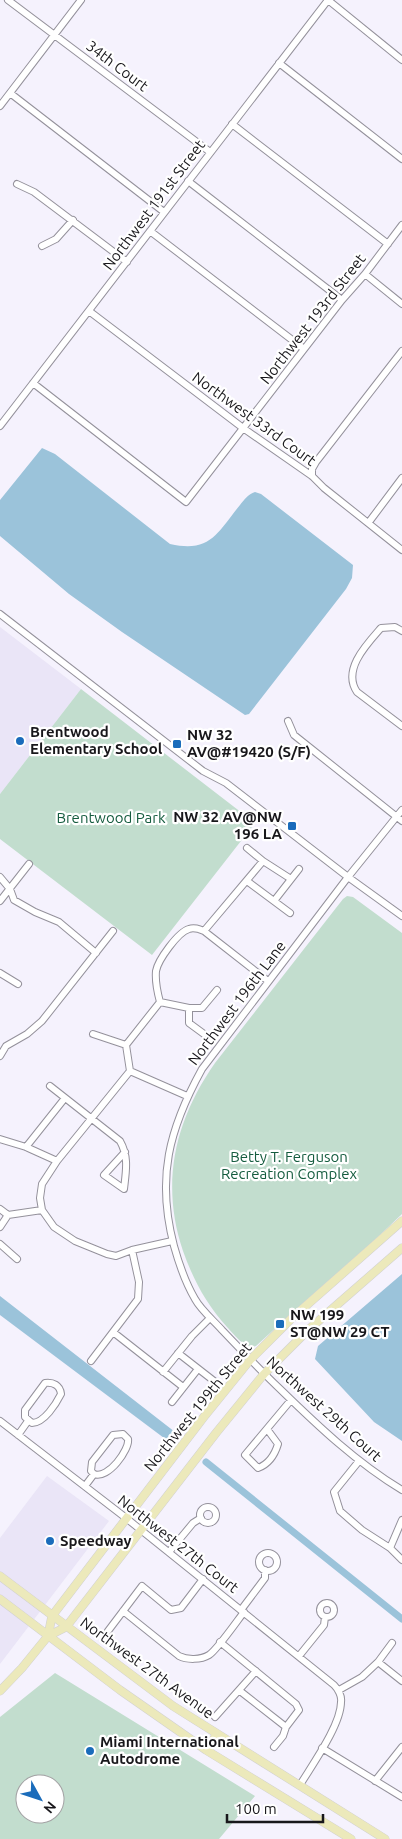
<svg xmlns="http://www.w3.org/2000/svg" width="402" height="1839" viewBox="0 0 402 1839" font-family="Ubuntu,sans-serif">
	<rect width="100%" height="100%" fill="#f5f2fd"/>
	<!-- built -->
	<path fill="#eae5f7" d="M0,627L81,689L0,794Z
		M47,1476L109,1521L0,1664V1538Z"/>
	<!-- green -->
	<path fill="#c2ddce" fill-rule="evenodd" d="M81,689L255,823L152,955L0,839V794Z
		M347,896L353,897L402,933V1214C355,1260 304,1301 256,1346C245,1350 234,1334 227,1327C206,1304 193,1279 183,1251C160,1183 175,1120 215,1063L343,899Z
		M55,1673L255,1796L219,1839H0V1717ZM25,1784H55V1814H25Z"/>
	<!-- water -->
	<path fill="#9bc3da" d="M42,448L55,454L170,544C211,553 217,533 240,505C244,500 248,494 255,492L261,494L353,565L352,578L346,589L249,714L245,715L122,632L69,594L0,536V500Z
		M402,1274V1441L374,1422L315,1359L318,1346Z
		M0,1296L175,1432L168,1441L0,1315Z"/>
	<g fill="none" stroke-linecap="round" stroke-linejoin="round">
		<!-- canal -->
		<path stroke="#9bc3da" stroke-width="7" d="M206,1462L402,1619"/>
		<defs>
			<path id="minor" d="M8,0L210,152
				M279,63L402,159
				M10,93L164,212
				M0,106L81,0
				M232,124L388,244
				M188,181L342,300
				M17,184L34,192L127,262
				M150,231L304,349
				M42,246L56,239L73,220
				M365,274L402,304
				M89,311L243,428L312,476L324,488L402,550
				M33,383L186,502L342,300L365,274L402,225
				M0,426L328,0L402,60
				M312,476V469L316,462L402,351
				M369,522L402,478
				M0,614L203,771L226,783L348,877L402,916
				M402,631L395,627L381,628C366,645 342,670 357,692L402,726
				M288,721L294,735L402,821
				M402,810L348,877L202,1069C169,1129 156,1178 174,1246C179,1264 185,1282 195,1299C201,1310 213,1320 222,1330C241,1350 260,1370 280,1389C318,1426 357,1463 402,1490
				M247,848L263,861
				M0,877L10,889L14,900L35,912L59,922L96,953
				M247,881L290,913
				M0,901L29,864
				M274,901L299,869
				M204,931L263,861L291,879
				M0,973L18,984
				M160,1002L189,1008H202L217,990
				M189,1008V1023L204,1034
				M93,1034L126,1045
				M0,1056L6,1046L27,1034L42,1021L113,931
				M130,1071L187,1096
				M50,1086L120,1141C129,1157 126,1171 124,1189L104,1175L125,1152
				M0,1139L26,1147L57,1161
				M26,1147L65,1098
				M0,1209L8,1215
				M0,1227L8,1215L42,1210
				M172,1241L132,1250L116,1256L107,1254L75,1241L54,1227L42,1210L40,1198L42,1184L57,1161L130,1071L126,1045L160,1002C157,991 155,982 156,971C158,960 178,932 189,929C194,927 199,929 204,931L268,981
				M0,1244L17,1259
				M113,1332L183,1387
				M178,1353L214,1381
				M91,1361L138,1299L139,1282L132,1250
				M163,1372L192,1336L210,1318
				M45,1383C53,1382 60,1385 61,1394C56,1404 44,1423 32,1423L25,1417V1410Z
				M172,1402L198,1369
				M0,1421L126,1518L334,1685C338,1689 342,1696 341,1702C341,1725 312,1765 300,1785
				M267,1429L278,1444C275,1454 269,1464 258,1468L245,1455L291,1400
				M18,1435L28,1421
				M359,1461L334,1492L340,1511L362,1530L390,1548L402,1560
				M85,1486L94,1474C108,1480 130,1449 128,1439L123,1434L113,1435L92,1462L91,1471L94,1474
				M200 1515a8 8 0 1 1 16 0a8 8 0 1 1-16 0Z
				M390,1548L402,1520
				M169,1552L193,1523L201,1518
				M259 1562a9 9 0 1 1 18 0a9 9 0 1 1-18 0Z
				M320 1610a7 7 0 1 1 14 0a7 7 0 1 1-14 0Z
				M241,1610L265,1578V1570
				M123,1611L179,1656C187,1660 201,1660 209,1655C217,1650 237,1621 244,1612
				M108,1631L142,1586L171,1610L181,1608L203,1579
				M220,1642L296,1704L299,1710L286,1727L283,1736L274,1747
				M299,1656L324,1625L325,1617
				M378,1662L402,1681
				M339,1690L362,1677L378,1662L392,1643
				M240,1691L286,1727
				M215,1717L256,1671
				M322,1748L402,1797
				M375,1781L402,1747"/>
			<path id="major" d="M0,1576L173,1706L385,1839
				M0,1599L120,1690L206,1750L351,1839
				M48,1636L52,1616L203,1418L250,1360L291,1319L402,1221
				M0,1691L22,1668L48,1636L66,1627L216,1433L264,1374L307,1331L402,1248
				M206,1750L217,1734"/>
		</defs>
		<!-- minor casing -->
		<use href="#minor" stroke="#94919b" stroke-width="8"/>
		<!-- major casing -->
		<use href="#major" stroke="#d1d1d1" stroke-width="9"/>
		<!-- minor -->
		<use href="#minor" stroke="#fff" stroke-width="6"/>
		<!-- major -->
		<use href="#major" stroke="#ece9bb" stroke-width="8"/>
	</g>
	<!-- markers -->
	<g fill="#1a6cbb" stroke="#fff" stroke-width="2">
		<circle cx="20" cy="741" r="5"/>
		<rect x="172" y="739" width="10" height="10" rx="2.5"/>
		<rect x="287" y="821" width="10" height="10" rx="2.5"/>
		<rect x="275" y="1319" width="10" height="10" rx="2.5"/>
		<circle cx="50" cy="1541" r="5"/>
		<circle cx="90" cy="1751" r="5"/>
	</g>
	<g text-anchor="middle" stroke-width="4.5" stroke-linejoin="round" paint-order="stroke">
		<!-- street labels -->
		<g font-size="15" fill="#18171b" stroke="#fff">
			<text transform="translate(117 66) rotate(37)" y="5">34th Court</text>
			<text transform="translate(154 205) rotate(-53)" y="5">Northwest 191st Street</text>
			<text transform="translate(313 319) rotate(-52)" y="5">Northwest 193rd Street</text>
			<text transform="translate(254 419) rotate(36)" y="5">Northwest 33rd Court</text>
			<text transform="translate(237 1003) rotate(-53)" y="5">Northwest 196th Lane</text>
			<text transform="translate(198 1407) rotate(-51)" y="5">Northwest 199th Street</text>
			<text transform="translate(324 1409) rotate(42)" y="5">Northwest 29th Court</text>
			<text transform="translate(178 1544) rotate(38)" y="5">Northwest 27th Court</text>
			<text transform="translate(147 1668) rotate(36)" y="5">Northwest 27th Avenue</text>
		</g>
		<!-- poi labels -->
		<g font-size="15" font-weight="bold" fill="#18171b" stroke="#fff" text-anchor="start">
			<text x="30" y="737">Brentwood<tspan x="30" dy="17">Elementary School</tspan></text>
			<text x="187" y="740">NW 32<tspan x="187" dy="17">AV@#19420 (S/F)</tspan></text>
			<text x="282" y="822" text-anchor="end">NW 32 AV@NW<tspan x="282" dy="17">196 LA</tspan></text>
			<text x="290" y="1320">NW 199<tspan x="290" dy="17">ST@NW 29 CT</tspan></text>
			<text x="60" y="1546">Speedway</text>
			<text x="100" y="1747">Miami International<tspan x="100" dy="17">Autodrome</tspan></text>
		</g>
		<!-- park labels -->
		<g font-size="15" fill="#155c3f" stroke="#fff">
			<text x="111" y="823">Brentwood Park</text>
			<text x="289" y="1162">Betty T. Ferguson<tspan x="289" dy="17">Recreation Complex</tspan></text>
		</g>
	</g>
	<!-- north arrow -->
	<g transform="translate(40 1799) rotate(130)"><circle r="24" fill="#ffffff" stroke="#a3a2a4"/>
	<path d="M0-4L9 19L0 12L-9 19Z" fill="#1a6cbb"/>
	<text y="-8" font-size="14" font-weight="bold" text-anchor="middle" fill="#18171b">N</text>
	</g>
	<!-- scale -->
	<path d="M227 1814v8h96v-8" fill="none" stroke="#18171b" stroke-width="2.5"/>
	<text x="235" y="1814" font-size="15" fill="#18171b" stroke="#ffffff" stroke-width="4" paint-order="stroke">100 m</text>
</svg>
